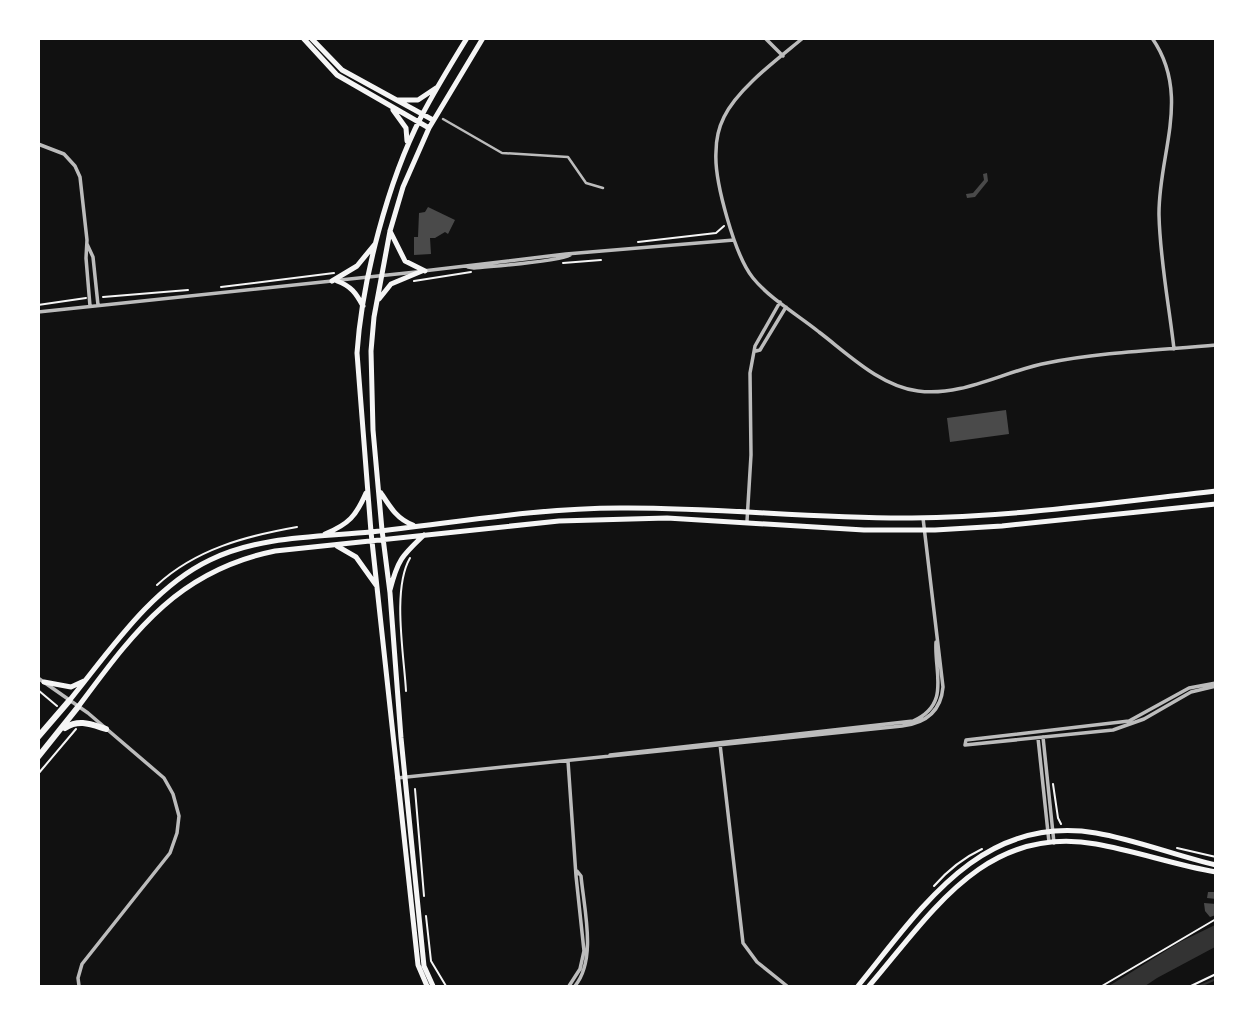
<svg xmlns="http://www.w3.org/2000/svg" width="1254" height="1025" viewBox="0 0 1254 1025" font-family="Helvetica,sans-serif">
	<rect width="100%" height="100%" fill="#111"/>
	<!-- water -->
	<path fill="#333" d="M1215,925V947L1157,978L1145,986H1109L1180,942Z"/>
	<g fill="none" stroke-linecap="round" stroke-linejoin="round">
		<!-- stream -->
		<path stroke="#333" stroke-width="2" d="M1200,986L1216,979"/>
	</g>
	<!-- building -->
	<path fill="#4a4a4a" d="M987,173L988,181L975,197L967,198L966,194L973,193L984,180L983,174Z
		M428,207L455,220L448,234L445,232L435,238H430L431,254L414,255V237H418L419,213L425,212Z
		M1006,410L1009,434L950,442L947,418Z
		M1208,892H1216V899L1207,898Z
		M1204,903L1216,904V915L1210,917L1205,911Z"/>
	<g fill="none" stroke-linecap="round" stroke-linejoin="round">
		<!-- path -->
		<path stroke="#f5f5f5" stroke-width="2" d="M638,242L716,233L724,226
			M563,263L601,260
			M414,281L471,272
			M221,287L334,273
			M103,297L188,290
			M38,305L86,298
			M157,585C196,549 246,536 297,527
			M38,690L57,706
			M406,691C404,655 392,589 410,558
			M38,774L76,729
			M1053,784L1058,818L1061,824
			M415,789L424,896
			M1177,848L1216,857
			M934,886C948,870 963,858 982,849
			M426,916L431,961L446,986
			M1102,986L1216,919
			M1191,986L1216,974"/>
		<!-- pedestrian -->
		<path stroke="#bcbcbc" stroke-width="2.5" d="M443,119L502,153L568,157L586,183L603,188"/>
		<!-- minor -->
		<path stroke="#bcbcbc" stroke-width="3.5" d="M765,38L783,56
			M803,38C779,58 738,88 724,117C719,127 716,140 716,152C714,181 735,256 753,278C770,299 798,315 819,332C848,354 880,386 918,391C962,397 1004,371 1047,363C1102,352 1160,350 1216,345
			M1152,38C1192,95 1158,155 1159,215C1160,260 1169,305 1174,349
			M38,144L64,154L75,166L80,177L87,240L86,258L90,306
			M87,244L93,257L98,305
			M468,267L474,268C493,266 558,262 570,255
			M423,271L566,254L734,240
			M340,280L416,272
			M38,312L332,281
			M756,351L760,350L786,307
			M747,521L751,455L750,373L755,346L780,302
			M38,678L88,713L164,778L173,794L179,816L177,833L170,853L82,964L78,978L79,986
			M1043,737L1054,843
			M1038,738L1049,842
			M720,744L743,943L757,962L787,986
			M965,745L966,740L1129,721L1189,688L1216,683
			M965,745L1113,730L1144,719L1191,692L1216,686
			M610,755L913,721C951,704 934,673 936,642
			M568,761L576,876L584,951L580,969L569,986
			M397,778L902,726C926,723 941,711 943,687L923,518
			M575,986C597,959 584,909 581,876L577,871"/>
		<!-- secondary -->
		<path stroke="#f5f5f5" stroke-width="5" d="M303,38L337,75L429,128
			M311,38L342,70L433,120
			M397,100H418L436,88
			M393,110L406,128L407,141
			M390,231L405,261L425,271
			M332,281L357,266L375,244
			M337,281C351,286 356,293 363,306
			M379,299L391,284L422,271
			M381,493C390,507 397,519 413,525
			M325,534C349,524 356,516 366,493
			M337,546L356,557L376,585
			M390,590C398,559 402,556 424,535
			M44,682L71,687L84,681
			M69,701C109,652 151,588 210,560C259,536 317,537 371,532C454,523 536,508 620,508C717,507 814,519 912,518C1014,517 1115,502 1216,491
			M78,707C134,632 177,571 275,551L559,521L667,518L864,530H935L1002,526L1216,504
			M427,986L418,965L371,532L357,353C362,280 388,181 421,117C435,90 451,64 467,38
			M433,986L424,966L401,738L390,593L382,530L373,430L371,351L374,317L390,231L403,187L429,128L483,38
			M858,986C921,909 980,814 1096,833C1137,840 1176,856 1216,865
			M869,986C931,914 985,824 1096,844C1136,851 1175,865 1216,872"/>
		<!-- primary -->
		<path stroke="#f5f5f5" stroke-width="6" d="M65,728C79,719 90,724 106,729
			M38,737L69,701
			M38,757L78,707"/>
	</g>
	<!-- border -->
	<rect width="1254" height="1025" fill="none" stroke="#ffffff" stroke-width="80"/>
</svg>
